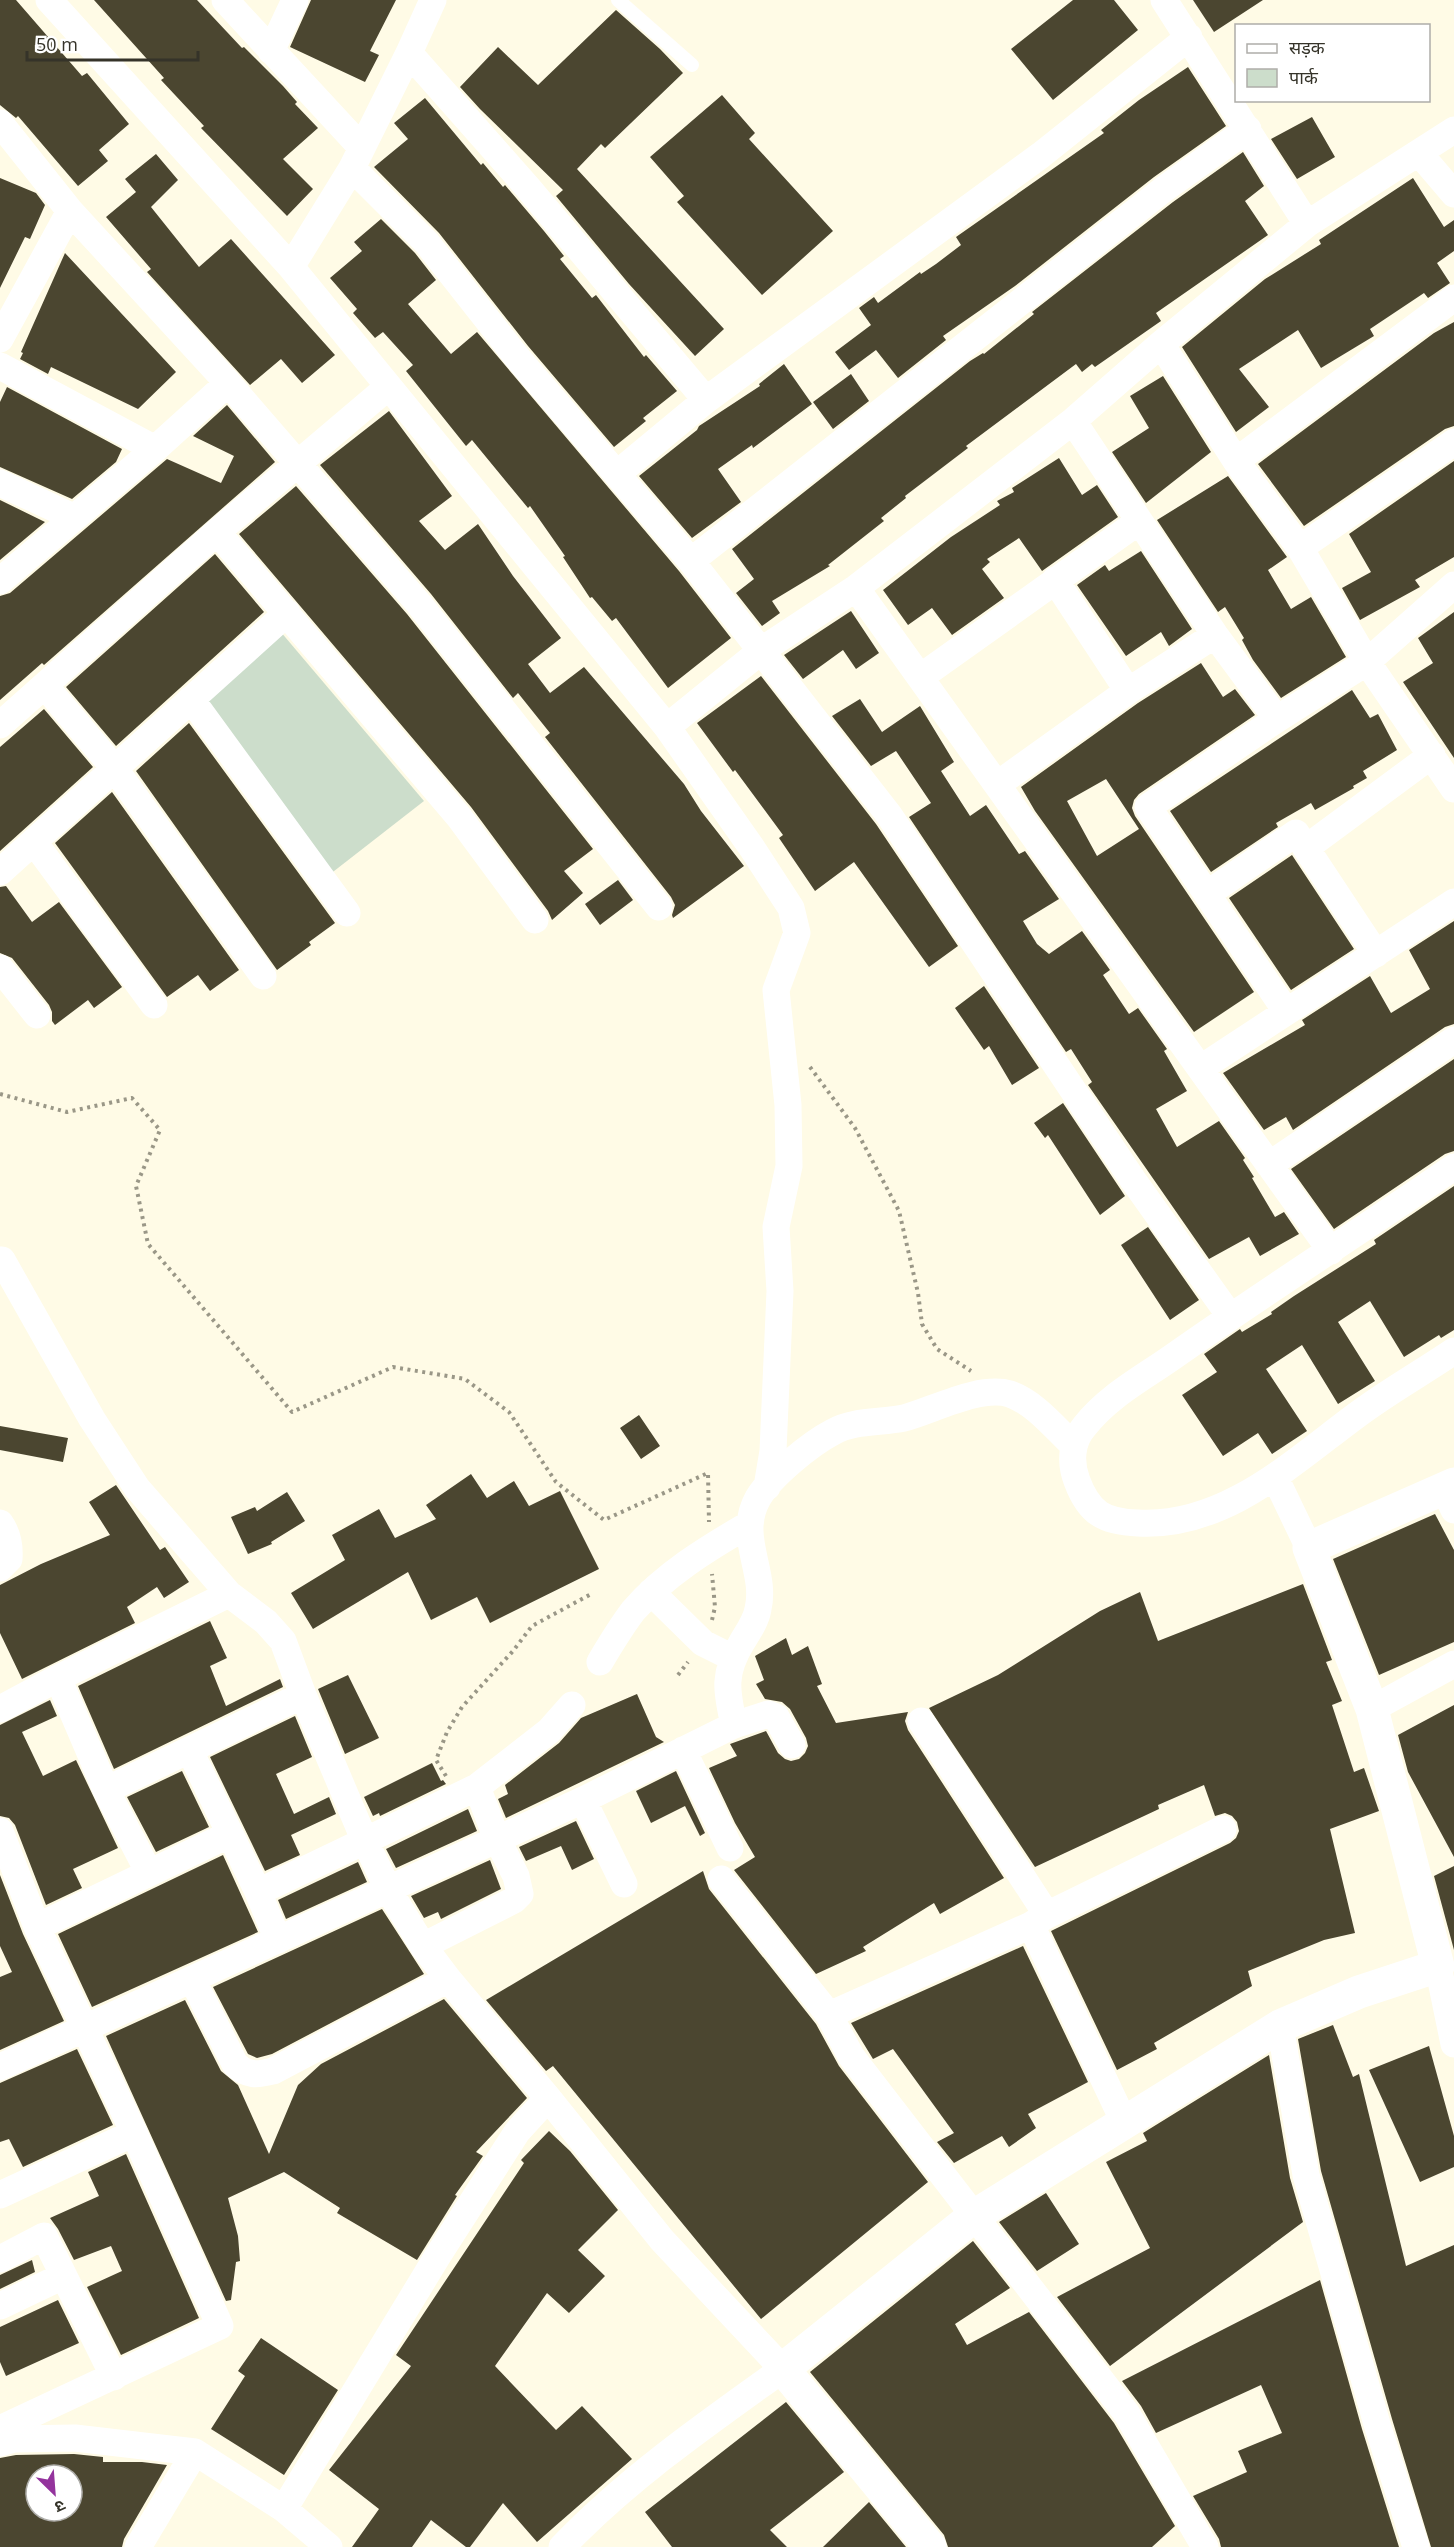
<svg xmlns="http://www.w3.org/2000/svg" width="1454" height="2547" viewBox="0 0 1454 2547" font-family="'Open Sans','Noto Sans Devanagari',sans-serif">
	<rect width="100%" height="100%" fill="#fffbe6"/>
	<!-- green -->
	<path fill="#ccddcb" d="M280,631L424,801L329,875L197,696Z"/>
	<!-- building -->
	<path fill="#4b4630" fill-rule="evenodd" d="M0,0H16L82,76L87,73L129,124L99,150L108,161L78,186L18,116L16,118L0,105Z
		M94,0H197L242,48L244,47L283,86L297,102L295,104L318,128L283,159L313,189L287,216L201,128L204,126L161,80L164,78Z
		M311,0H396L370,51L379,55L365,82L290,47Z
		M1073,0H1114L1138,30L1053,100L1011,49Z
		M1193,0H1263L1214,32Z
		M616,10L660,49L683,73L605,148L601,144L577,169L724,329L695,356L629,284L556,196L563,190L480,109L460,87L498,47L538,85Z
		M1188,67L1226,126L1154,177L1015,286L943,336L946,340L898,378L876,350L849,370L835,352L871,325L859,308L874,297L878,303L920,272L921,274L936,264L961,245L956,237L1104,133L1101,130L1139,100Z
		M722,95L755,133L749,139L833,231L762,295L677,202L684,196L650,157Z
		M425,98L481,165L483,163L503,187L505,185L544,231L564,256L560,259L592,298L596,295L644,357L646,355L677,391L643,418L646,421L614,447L528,346L439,233L374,167L408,139L394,123Z
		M1312,117L1335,157L1297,179L1271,139Z
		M1243,152L1264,186L1245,201L1268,235L1156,313L1161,321L1095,367L1092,364L1082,372L1076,364L966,446L968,448L905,496L906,498L881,518L884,521L828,565L830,566L772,601L780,613L762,626L736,593L754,579L732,549L970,361L983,353L984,354L1034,314L1032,312L1173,202Z
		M156,154L178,180L151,207L199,267L231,239L335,355L302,383L281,359L250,385L147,272L151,269L106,217L136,192L125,179Z
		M0,178L36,193L45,205L30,239L25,237L0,288Z
		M1413,178L1444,227L1454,220V251L1437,263L1450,283L1428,298L1424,293L1370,329L1374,336L1321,368L1298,330L1239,369L1269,407L1236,432L1182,347L1265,279L1321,244L1319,240Z
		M381,219L415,253L436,280L408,304L451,354L477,332L679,571L731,638L668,688L616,618L612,621L592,597L590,598L563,557L565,556L530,506L528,508L472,440L466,446L406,371L413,365L383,332L375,338L353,313L357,309L330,278L362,251L354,242Z
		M65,253L176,372L138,409L51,367L48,374L20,359L23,353L21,352Z
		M1454,322V426L1445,429L1304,526L1258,464L1434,333Z
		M784,364L812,404L753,448L752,445L718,469L741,502L692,538L639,476L697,430L699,426L760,386L759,384Z
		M851,374L869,401L833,429L813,402Z
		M1163,376L1211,452L1146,503L1112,452L1149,428L1130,396Z
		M7,387L122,449L116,462L72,499L0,467V402Z
		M227,405L275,462L44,665L42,663L0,700V596L10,593L167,459L221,483L234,456L193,436Z
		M389,411L452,496L419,521L445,550L478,524L513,576L561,638L528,664L550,693L584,667L684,784L701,811L744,866L673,918L672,915L675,905L671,897L545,737L550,733L518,693L513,698L431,594L320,465Z
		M1059,458L1082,495L1097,485L1118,517L1042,571L1019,538L987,559L990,562L982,569L1004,598L952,635L932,608L908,625L883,590L951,537L1000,505L997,501L1014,492L1012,488Z
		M1454,461V557L1415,580L1420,587L1360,620L1342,588L1371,572L1349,534Z
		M1228,476L1287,557L1268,570L1291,609L1311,597L1346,657L1281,698L1253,660L1242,640L1244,638L1225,607L1218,612L1157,520Z
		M296,486L407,614L593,849L564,871L583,893L552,920L548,911L471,807L239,534Z
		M0,500L45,522L0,560Z
		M1141,551L1192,629L1169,646L1161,632L1126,656L1077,585L1105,565L1109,571Z
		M215,554L264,612L116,746L66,687Z
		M851,611L879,653L856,669L843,650L803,679L784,655Z
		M1454,612V758L1403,682L1433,663L1418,638Z
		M1201,663L1223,697L1235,689L1255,715L1139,794L1134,800L1132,808L1135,816L1254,992L1194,1032L1035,811L1021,787L1138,703ZM1106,779L1139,829L1097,856L1067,801Z
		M761,676L876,824L958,946L929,967L854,862L815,891L779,838L783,835L735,770L733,772L697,723Z
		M1352,690L1370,718L1378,714L1397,750L1363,771L1367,778L1353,786L1354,788L1315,810L1311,803L1276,823L1278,827L1211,872L1170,811Z
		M860,699L882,732L920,706L954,762L941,771L970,816L986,805L1019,854L1025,851L1059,899L1023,921L1037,944L1049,954L1082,931L1110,970L1103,975L1129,1014L1138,1008L1167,1049L1164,1051L1187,1091L1156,1109L1177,1147L1219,1121L1245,1158L1243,1160L1254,1177L1252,1178L1275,1217L1284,1212L1299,1234L1260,1256L1249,1237L1209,1259L1088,1085L1092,1082L1071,1049L1066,1052L909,817L931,803L896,751L871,766L832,716Z
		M44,709L93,767L0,851V747Z
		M189,723L335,923L309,942L311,945L277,970L136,771Z
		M112,792L239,970L210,991L198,975L167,997L55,843Z
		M1292,855L1354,949L1291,990L1229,898Z
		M618,880L633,900L600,925L585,904Z
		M6,886L32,922L59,902L122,987L94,1008L88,1000L55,1025L52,1021V1012L49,1005L12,958L0,953V887Z
		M1454,921V1024L1445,1027L1293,1130L1286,1117L1264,1130L1223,1073L1305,1025L1302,1020L1370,976L1391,1013L1430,989L1409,950Z
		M984,986L1039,1068L1012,1085L989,1046L984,1050L955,1008Z
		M1454,1059V1151L1445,1154L1334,1229L1291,1169Z
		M1063,1103L1125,1196L1100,1215L1048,1135L1045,1138L1034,1123Z
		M1454,1186V1330L1441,1338L1439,1335L1404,1357L1370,1301L1338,1322L1375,1381L1338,1404L1302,1345L1266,1369L1307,1431L1272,1454L1258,1433L1223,1456L1182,1395L1217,1372L1204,1354L1240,1329L1242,1332L1272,1314L1271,1312L1294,1296L1376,1244L1374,1240Z
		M1148,1227L1199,1300L1170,1320L1121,1245Z
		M639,1415L660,1446L641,1459L620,1428Z
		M0,1426L68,1438L63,1462L0,1450Z
		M471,1474L487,1498L514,1481L529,1506L560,1491L599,1569L490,1623L477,1597L431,1620L408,1572L313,1629L291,1593L345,1560L332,1535L379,1509L395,1538L436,1519L426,1505Z
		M116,1485L160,1550L165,1547L189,1582L164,1598L157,1587L127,1607L135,1623L22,1679L0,1633V1585L41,1564L110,1535L89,1502Z
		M287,1492L305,1521L271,1542L272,1544L248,1554L231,1517L255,1507L257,1511Z
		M1435,1514L1454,1550V1642L1379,1675L1333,1559Z
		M1303,1584L1332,1660L1326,1662L1342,1701L1332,1705L1354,1772L1364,1768L1379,1811L1330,1829L1355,1933L1324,1940L1248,1971L1252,1986L1154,2043L1157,2049L1117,2070L1051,1931L1230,1843L1236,1838L1239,1831L1237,1822L1232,1816L1225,1813L1215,1816L1204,1785L1158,1805L1159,1809L1035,1867L929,1708L998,1675L1100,1611L1140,1592L1158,1641Z
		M210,1621L227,1658L210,1666L226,1706L280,1679L283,1687L114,1769L78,1686Z
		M786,1638L792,1655L808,1646L822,1684L817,1686L836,1723L908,1712L905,1721L908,1730L1004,1878L940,1914L934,1903L863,1947L866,1951L816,1974L734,1870L755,1857L735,1823L709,1768L737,1756L730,1744L766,1731L778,1753L785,1759L791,1761L799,1759L805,1753L808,1746L806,1738L790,1709L782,1702L765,1699L756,1684L764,1680L755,1656Z
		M348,1675L379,1738L345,1754L318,1689Z
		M637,1694L656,1737L664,1742L506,1818L498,1799L508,1794L505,1785L559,1743L581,1718Z
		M50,1700L57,1716L22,1732L43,1776L76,1760L118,1848L73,1869L82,1888L46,1905L15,1825L9,1818L0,1816V1725Z
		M1454,1705V1857L1408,1772L1398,1735Z
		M295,1716L312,1757L276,1774L294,1814L329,1797L336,1814L291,1835L300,1855L265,1871L210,1757Z
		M432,1763L441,1781L443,1780L446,1784L380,1816L379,1813L373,1816L364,1797Z
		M182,1771L209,1827L156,1852L127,1797Z
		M676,1771L705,1833L700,1836L685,1806L651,1823L636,1791Z
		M468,1809L477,1831L396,1868L386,1849Z
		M576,1821L594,1859L572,1870L561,1846L526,1861L519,1847Z
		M223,1855L258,1932L92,2007L58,1934Z
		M490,1860L501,1889L441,1919L438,1912L424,1918L411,1896Z
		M358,1862L367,1882L286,1919L278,1900Z
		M1454,1866V1950L1434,1876Z
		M703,1871L709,1889L816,2024L839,2066L928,2182L761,2319L553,2066L546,2071L486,2000Z
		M0,1875L23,1934L64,2021L0,2050V1977L12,1972L0,1946Z
		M382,1909L424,1974L272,2054L257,2058L248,2054L213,1987Z
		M1023,1946L1088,2082L1028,2114L1036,2128L1009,2147L1002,2136L954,2163L937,2142L954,2133L893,2049L873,2059L851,2023Z
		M444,1999L527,2098L476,2152L483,2156L455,2195L457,2196L417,2260L337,2213L340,2208L284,2172L228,2198L238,2236L240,2261L236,2262L231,2300L226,2301L106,2036L185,2000L221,2071L238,2085L269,2154L298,2085L321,2064Z
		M1333,2025L1353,2077L1359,2074L1406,2266L1454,2245V2547H1431L1392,2419L1321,2171L1298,2039Z
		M1429,2046L1454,2136V2167L1420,2182L1369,2070Z
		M77,2049L113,2125L23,2167L9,2139L0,2142V2083Z
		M1269,2055L1290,2178L1303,2222L1110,2366L1057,2297L1150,2248L1106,2162L1147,2141L1143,2133Z
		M549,2131L570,2151L618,2210L578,2250L605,2276L569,2313L547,2293L495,2366L556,2430L582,2406L632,2459L537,2542L503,2503L470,2547H466L431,2520L412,2547H352L379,2509L329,2470L411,2366L396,2355L524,2163L521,2160Z
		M126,2154L199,2318L121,2355L87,2287L122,2271L111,2246L74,2260L58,2229L50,2218L99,2196L88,2172Z
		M1046,2193L1079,2244L1037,2271L999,2222Z
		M973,2241L1010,2288L955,2324L967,2345L1029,2312L1114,2423L1175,2526L1152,2547H948L944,2535L810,2372Z
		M32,2260L35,2272L0,2289V2275Z
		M1320,2280L1362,2429L1399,2547H1221L1219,2539L1193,2496L1247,2472L1238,2451L1282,2433L1261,2385L1156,2433L1141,2406L1122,2381Z
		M58,2300L79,2343L6,2376L0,2362V2327Z
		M261,2338L338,2390L284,2475L211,2429L245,2376L238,2371Z
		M786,2402L844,2472L770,2530L787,2547H672L645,2512Z
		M74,2454L103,2457V2462H142L167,2465L124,2539L122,2547H0V2458L16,2455ZM36,2475H72V2511H36Z
		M869,2502L906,2547H823Z"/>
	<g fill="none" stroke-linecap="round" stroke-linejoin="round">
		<!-- path -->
		<path stroke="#9a9787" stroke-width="4" stroke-dasharray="3 4.5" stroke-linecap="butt" d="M810,1067L855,1128L899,1211L918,1293L922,1324L937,1349L971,1371
			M0,1094L67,1112L132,1098L160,1130L136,1186L148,1244L292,1412L393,1367L465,1379L509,1412L556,1482L604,1520L708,1473L709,1522
			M712,1620L715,1607L712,1574
			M678,1675L688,1662
			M446,1776L436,1760L447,1732L462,1707L513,1651L532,1626L593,1593"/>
		<!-- service -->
		<path stroke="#fff" stroke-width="14" d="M618,0L692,65"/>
		<!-- minor -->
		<path stroke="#fff" stroke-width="27" d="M49,0L291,267L667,727L752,848L791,908L797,933L776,990L788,1105L789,1166L776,1227L780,1291L773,1451L767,1487
			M225,0L361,147
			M1164,0L1307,224
			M271,51L295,0
			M409,53L529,189L706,400
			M0,123L70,211L228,383L419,604L659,907
			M1419,153L1454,194
			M352,168L427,243L516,356L691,561L889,815L1133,1180L1230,1316
			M291,267L352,168L409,53L433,0
			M0,339L70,211
			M1161,344L1236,461L1300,548L1367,662L1454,789
			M0,366L155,449
			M1073,421L1215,635L1277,719
			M1236,461L1454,298
			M618,473L706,400L1041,155L1189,37
			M0,483L73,517
			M217,532L459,817L535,920
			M1300,548L1454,442
			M691,561L1164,189L1248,129
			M1055,580L1128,691
			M0,581L155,449L228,383
			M856,588L1331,1251
			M922,676L1138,522
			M45,686L115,769L263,976
			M191,699L347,913
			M0,725L217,532L388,387
			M667,727L762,650L856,588L1073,421L1161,344L1307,224L1454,130
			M998,784L1128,691L1215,635
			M34,842L154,1005
			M1306,848L1432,755
			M0,872L287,613
			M1207,894L1296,833L1376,954
			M0,968L37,1015
			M1286,1011L1148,807L1277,719L1367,662L1454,585
			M1201,1068L1454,902
			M1269,1165L1454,1040
			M1454,1167C1361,1231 1266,1291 1174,1356C1143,1378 1108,1396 1084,1427C1071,1442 1070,1463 1077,1481C1089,1513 1104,1522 1138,1523C1226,1528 1295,1460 1361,1412C1391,1390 1423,1372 1454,1351
			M2,1260L92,1419L137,1488L229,1594L266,1622L283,1641L303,1695L364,1839L389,1891L423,1946L448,1979L548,2098L662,2240L783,2369C706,2424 627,2479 562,2547
			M1275,1477L1309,1548
			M1444,1489L1454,1510
			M0,1523C8,1534 10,1545 9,1559L0,1568
			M651,1592L703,1643L733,1658
			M600,1662C610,1645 621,1627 633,1611C664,1575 708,1548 748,1525
			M58,1678L229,1594
			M0,1709L58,1678L106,1790L149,1873
			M1372,1709L1454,1664
			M921,1721L1047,1915
			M734,1725C726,1690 723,1673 742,1642C748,1632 756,1621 758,1609C767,1571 736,1537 758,1498C771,1476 810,1444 833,1432C854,1420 881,1423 904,1418C934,1410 979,1385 1010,1394C1035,1403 1054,1427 1073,1445
			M683,1750L730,1848
			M190,1751L258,1892L278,1940
			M106,1790L303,1695
			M583,1800L624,1884
			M0,1831L37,1927L134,2133L220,2326L0,2429
			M721,1879L829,2015L851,2056L1127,2414L1205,2547
			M258,1892L477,1787L549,1731L572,1705
			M1031,1925L1124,2122
			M37,1927L230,1834
			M423,1946L514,1900L520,1894L516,1876L497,1839L477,1787
			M1438,1966L1454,2044
			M192,1979L235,2064C247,2076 257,2075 273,2071L448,1979
			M829,2015L1031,1925L1047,1915L1223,1829
			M1280,2026L1306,2175L1377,2424L1416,2547
			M0,2067L583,1800L734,1725L768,1714L776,1717L792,1745
			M0,2195L134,2133
			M0,2259L44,2236L114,2377
			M0,2306L63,2276
			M0,2443L14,2439L75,2438L195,2452L284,2509L329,2547
			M284,2509L437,2257L517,2132L548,2098
			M138,2547L195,2452"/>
		<!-- tertiary -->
		<path stroke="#fff" stroke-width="33" d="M930,2547L783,2369L974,2216L1280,2026L1359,1992L1438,1966L1372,1709L1309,1548L1454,1484"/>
	</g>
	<!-- legend -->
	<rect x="1235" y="24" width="195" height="78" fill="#ffffff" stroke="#aeada9" stroke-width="1.5"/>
	<rect x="1247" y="44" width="30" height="9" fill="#ffffff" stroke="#aeada9" stroke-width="1.5"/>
	<text x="1289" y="54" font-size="18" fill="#353329">सड़क</text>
	<rect x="1247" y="69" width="30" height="18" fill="#ccddcb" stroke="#aeada9" stroke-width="1.5"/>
	<text x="1289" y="84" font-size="18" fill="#353329">पार्क</text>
	<!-- north arrow -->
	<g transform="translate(54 2493) rotate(155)"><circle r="28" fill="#ffffff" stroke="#aeada9" stroke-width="1.5"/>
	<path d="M0-4.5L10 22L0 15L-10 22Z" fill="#94349d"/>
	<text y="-9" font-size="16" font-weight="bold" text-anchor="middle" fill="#353329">उ</text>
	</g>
	<!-- scale -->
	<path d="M27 51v9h171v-9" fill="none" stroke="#353329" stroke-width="3"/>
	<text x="36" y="51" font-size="18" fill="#353329" stroke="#ffffff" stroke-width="4.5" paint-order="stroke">50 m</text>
</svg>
